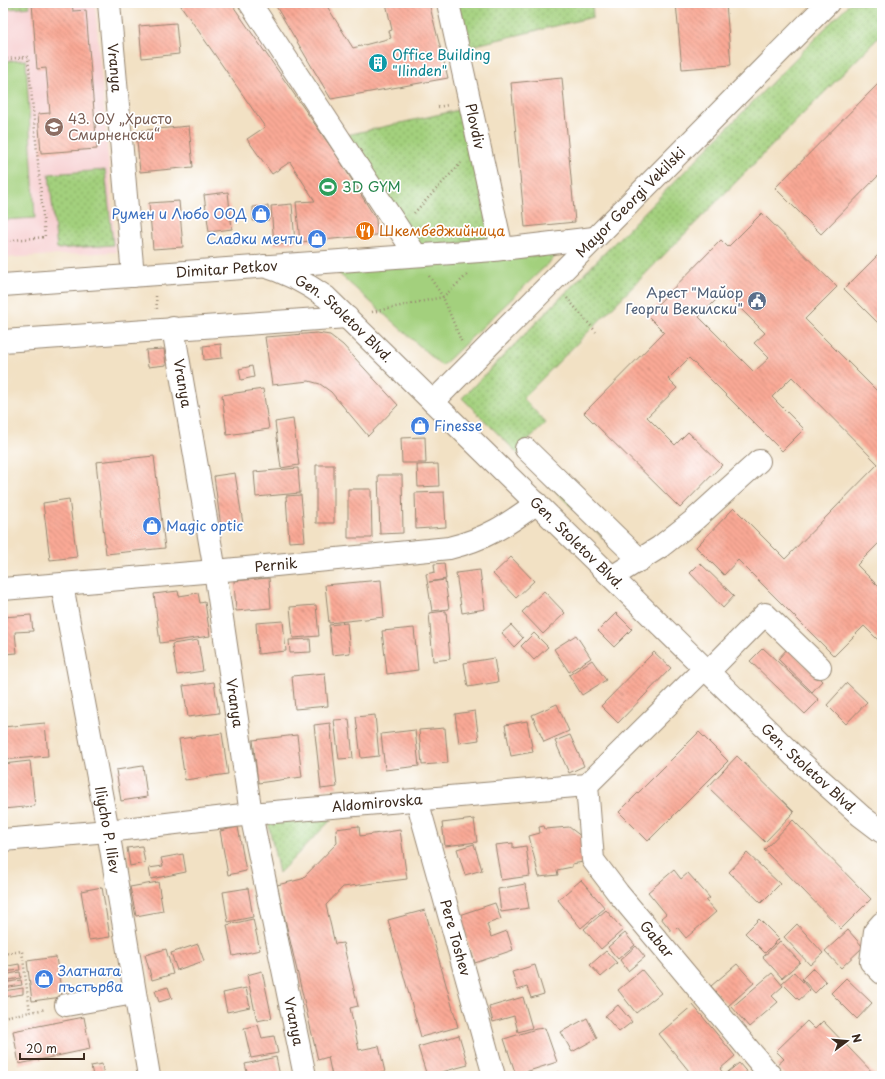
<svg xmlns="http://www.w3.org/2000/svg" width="885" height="1079" viewBox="0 0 885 1079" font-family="'Playpen Sans',sans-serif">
	<defs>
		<pattern id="grass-dots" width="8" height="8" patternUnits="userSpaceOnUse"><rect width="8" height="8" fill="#a3d07d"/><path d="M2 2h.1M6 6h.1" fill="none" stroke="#86a966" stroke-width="1.8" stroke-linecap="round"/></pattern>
		<pattern id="building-back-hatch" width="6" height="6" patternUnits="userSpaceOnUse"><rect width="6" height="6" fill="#faa995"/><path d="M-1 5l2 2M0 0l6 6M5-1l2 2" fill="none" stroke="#cc8a79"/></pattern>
	</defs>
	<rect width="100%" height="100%" fill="#fff"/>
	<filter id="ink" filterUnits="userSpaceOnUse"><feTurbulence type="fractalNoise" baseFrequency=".025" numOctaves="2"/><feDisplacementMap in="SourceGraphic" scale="8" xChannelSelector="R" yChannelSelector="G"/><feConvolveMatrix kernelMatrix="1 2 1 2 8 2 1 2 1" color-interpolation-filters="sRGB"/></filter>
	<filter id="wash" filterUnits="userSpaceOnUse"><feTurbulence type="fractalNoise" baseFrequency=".012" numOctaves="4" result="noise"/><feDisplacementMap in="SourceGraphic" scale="16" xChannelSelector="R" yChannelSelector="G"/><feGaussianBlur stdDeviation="0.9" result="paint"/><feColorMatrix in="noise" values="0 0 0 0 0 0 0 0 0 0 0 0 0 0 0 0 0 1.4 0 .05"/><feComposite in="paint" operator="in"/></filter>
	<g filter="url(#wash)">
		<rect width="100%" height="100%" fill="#f2e1c4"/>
		<!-- built -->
		<path fill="#f7cfd0" d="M3,3H95L116,252L3,258Z"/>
		<!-- grass -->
		<path fill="url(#grass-dots)" stroke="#6f7d4e" d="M8,3H29L30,7L9,9Z
			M452,3H592L593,17L463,48Z
			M850,3H882V34L523,398L546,423L519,448L613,548L462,398Z
			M463,109L491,241L419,246L338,137Z
			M105,170L113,245L57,249L49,174Z
			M331,820L279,873L268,822Z"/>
		<!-- park -->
		<path fill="#a3d07d" stroke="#6f7d4e" d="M26,60L35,218L3,220V61Z
			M558,254L442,366L335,270Z"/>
		<g id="blocks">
			<!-- building -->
			<path fill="url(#building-back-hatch)" fill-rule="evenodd" d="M32,3H72L73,11L86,10L97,149L41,153L38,114L50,113L46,68L37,69Z
				M179,3H231L337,156L376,219L377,235L300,242L296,202L315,201L290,162L272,174L247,139L265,127Z
				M274,3H325L353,48L391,38L389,31L392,30L386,3H429L448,78L331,99Z
				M676,3H726L731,65L682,69Z
				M176,23L179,54L142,58L139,26Z
				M562,78L575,222L525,227L511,83Z
				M882,80V172L821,234L775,188Z
				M189,126L193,167L140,172L136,131Z
				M228,192L232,229L209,232L204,195Z
				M179,201L183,247L153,249L149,203Z
				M292,204L295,243L274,245L271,206Z
				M268,206L269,220L253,221V207Z
				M762,213L837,287L805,319L882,396V540L857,565L882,590V644L864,626L834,656L738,560L724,575L696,547L734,508L785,559L878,464L792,377L772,397L804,429L782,451L689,358L668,379L677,388L647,417L675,445L688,432L722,465L680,508L584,413L664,332L647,315L721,240L728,247ZM724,292L765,333L754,343L769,358L754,372L699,317Z
				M882,251V325L881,326L844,289Z
				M317,333L330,335L343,345L398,405L368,436L331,392L320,384L309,381L272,385L265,337Z
				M221,344L222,358L204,360L203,346Z
				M164,349L166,365L148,367L146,350Z
				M252,366L254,377L241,380L239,369Z
				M263,389L269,429L227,435L222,395Z
				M293,419L299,465L281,468L275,422Z
				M425,437L426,463H402L401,438Z
				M154,456L165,548L106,554L96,462Z
				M438,464L439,486L418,487L417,465Z
				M316,465H334V523H316Z
				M298,468L300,493L256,497L254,472Z
				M235,473L243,524L221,527L214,476Z
				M378,475H402L403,533L380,534Z
				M348,489H371L372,538H348Z
				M444,492L446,527L416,529L415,493Z
				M301,495L305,541L289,542L286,496Z
				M69,499L77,557L50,560L43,503Z
				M511,557L534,581L516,598L493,574Z
				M444,563L446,579L429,582L445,580L449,609L432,611L426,574L435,572L434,564Z
				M700,563L734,596L723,608L690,573Z
				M480,570L485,609L462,613L456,573Z
				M269,578L271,608L236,611L234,581Z
				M381,580L384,617L329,623L325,585Z
				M178,591L179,596L198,593L200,603L205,602L210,636L160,643L154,594Z
				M544,591L565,613L543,634L522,612Z
				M316,605L319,636L293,638L290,607Z
				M446,611L450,659L433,661L429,613Z
				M616,613L632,629L614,647L598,631Z
				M31,615L33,631L15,632L17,653L3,654V617Z
				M283,621L286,651L258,654L256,623Z
				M347,623L350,653L332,655L329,625Z
				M511,625L523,638L514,647L502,633Z
				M414,628L418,670L387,674L382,631Z
				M534,633L548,647L534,660L521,646Z
				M576,635L591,658L569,672L554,649Z
				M310,639L311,652L290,653L289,640Z
				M198,640L203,671L177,675L172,644Z
				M763,648L819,700L805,714L750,661Z
				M788,648L822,681L812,692L778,659Z
				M654,652L671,668L618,723L601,706Z
				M494,658L498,682L468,687L464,663Z
				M592,660L606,680L582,695L569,675Z
				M325,673L328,706L295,709L292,676Z
				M214,682L219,713L188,717L183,686Z
				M847,683L867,702L846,724L827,705Z
				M557,704L569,731L544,742L532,715Z
				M475,711L479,740L459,743L455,714Z
				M375,715L379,756L361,758L356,717Z
				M349,719L353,758L339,759L334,720Z
				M527,721L533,752L511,756L505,725Z
				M45,723L48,756L3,760V727Z
				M330,723L337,787L321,789L314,725Z
				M445,728L448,763L422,765L419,730Z
				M415,730L419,766L385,770L381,734Z
				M699,732L728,761L648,841L619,812Z
				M222,733L228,774L185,780L179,739Z
				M297,735L302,777L258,783L253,740Z
				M570,735L584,766L569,773L555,741Z
				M737,756L794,812L765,842L708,787Z
				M30,761L35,806L3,809V764Z
				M143,766L147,797L121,801L116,770Z
				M474,819L477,842L445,846L442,823Z
				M793,820L871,899L841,929L764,850Z
				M359,826L360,836L400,830L407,879L343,887L326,905L335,944L343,943L358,1006L350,1008L359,1050L379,1046L385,1072L365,1076H332L328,1057L318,1060L277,885L302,879L337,843L336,829Z
				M544,826L545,829L569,827L582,837L583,862L572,864V867L557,870L558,875L539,877L529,836L540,833L539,827Z
				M238,827L246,871L228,875L220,831Z
				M513,843V848L526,846L530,876L501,880L495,845Z
				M474,844L482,870L465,875L457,849Z
				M142,846L145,863L130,866L127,848Z
				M747,853L780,884L761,903L729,872Z
				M183,854L186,872L151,879L149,868L163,866L161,858Z
				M674,870L681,879L688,873L710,898L706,901L716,912L686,938L677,927L672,932L661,918L666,914L648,892Z
				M581,880L605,908L581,928L558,900Z
				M158,882L163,911L136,916L130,887Z
				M525,884L529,908L501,912L498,889Z
				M102,887L110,937L89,940L81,891Z
				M248,888L253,917L228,922L223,892Z
				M495,903L501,919L487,924L491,937L507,931L513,950L475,963L459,915Z
				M425,910L458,1027L421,1037L388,920Z
				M606,910L623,930L601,949L584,929Z
				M253,919L260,950L233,956L227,925Z
				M759,919L779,939L765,953L745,933Z
				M797,924L823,953L810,965L784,937Z
				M848,930L863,947L841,968L825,951Z
				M625,933L635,945L618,959L608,947Z
				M780,941L800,962L782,978L763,957Z
				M198,944L204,961L177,970L171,953Z
				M636,946L645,957L628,971L620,960Z
				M166,949L173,974L152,980L145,955Z
				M606,951L617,963L601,977L590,965Z
				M56,957L62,997L32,1001L27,961Z
				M19,964L20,970L3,972V967Z
				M737,964L754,983L728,1006L711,986Z
				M535,965L544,994L531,998L527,987L518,990L512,972Z
				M813,968L826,982L815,993L802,979Z
				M642,970L661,993L636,1013L618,990Z
				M262,971L272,1018L257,1021L247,975Z
				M20,972L21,978L3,981V975Z
				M794,972L810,990L799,1000L782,983Z
				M772,973L783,986L772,996L778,1002L749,1027L732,1007Z
				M846,978L872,1003L857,1019L831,993Z
				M21,980L22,985L3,988V983Z
				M168,987L172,998L159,1002L155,991Z
				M23,988V994L3,997V991Z
				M246,988L250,1007L227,1012L223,993Z
				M523,997L532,1028L518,1032L514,1016L493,1022L489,1007Z
				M618,1005L632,1022L619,1032L605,1016Z
				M693,1005L735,1056L720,1069L724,1074L721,1076H693L659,1034Z
				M84,1017L90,1049L19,1064L13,1031Z
				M587,1018L597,1038L572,1052L561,1032Z
				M807,1021L815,1029L823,1021L876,1076H786L776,1066L784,1059L776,1051Z
				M258,1025L262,1038L274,1036L278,1053L251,1058L244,1028Z
				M545,1028L557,1062L516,1075L504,1039L536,1029Z
				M459,1035L468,1065L427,1076L418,1047Z
				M276,1057L280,1076H248L245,1064Z
				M739,1063L750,1076H723Z
				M102,1064L104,1076H93L91,1066Z
				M559,1072L561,1076H547Z"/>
		</g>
	</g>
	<g filter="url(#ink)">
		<use href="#blocks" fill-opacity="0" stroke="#968671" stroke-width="1"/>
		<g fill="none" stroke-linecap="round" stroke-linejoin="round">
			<defs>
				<g id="minor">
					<path id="s1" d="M109,3L133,276"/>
					<path d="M250,3L416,255"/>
					<path id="s2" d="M448,3L502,249"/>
					<path id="s3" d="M264,266C288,273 306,283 326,297L793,755L861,816L882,832"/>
					<path id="s4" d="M3,285L494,250L594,238"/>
					<path id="s5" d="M173,328L215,571L251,814L305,1076"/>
					<path d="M3,341L347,317"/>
					<path id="s6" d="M433,402L828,3"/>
					<path d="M526,449L640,560"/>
					<path d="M612,577L660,547L693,521L759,461"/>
					<path id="s7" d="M62,585L108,831L149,1076"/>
					<path id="s8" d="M3,589L215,571L449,548C486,539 507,525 537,503"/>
					<path d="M708,672L765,614L820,667"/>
					<path id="s9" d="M587,785L593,860L618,893L771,1076"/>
					<path id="s10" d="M417,800L494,1076"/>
					<path id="s11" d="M3,840L108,831L251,814L587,785L704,669"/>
					<path d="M882,923L875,931L871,962L882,973"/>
					<path d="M66,1005L134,993"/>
				</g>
			</defs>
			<!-- minor casing -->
			<use href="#minor" stroke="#968671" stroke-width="24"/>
			<!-- path -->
			<path stroke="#968671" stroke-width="2.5" stroke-dasharray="1 3" stroke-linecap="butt" d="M3,41L5,59L28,57L45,237L3,241
				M438,107L448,105
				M414,213L461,163
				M429,276L443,297L462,343
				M156,296L157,309
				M567,298L596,332
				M372,312L443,297L467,275
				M3,954L22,951L30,1012
				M3,1017L46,1009"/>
			<!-- minor -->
			<use href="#minor" stroke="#fff" stroke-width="22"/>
		</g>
	</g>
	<!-- icons -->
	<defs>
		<symbol id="building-disc" viewBox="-11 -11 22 22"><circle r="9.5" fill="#0f9aa8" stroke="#fff"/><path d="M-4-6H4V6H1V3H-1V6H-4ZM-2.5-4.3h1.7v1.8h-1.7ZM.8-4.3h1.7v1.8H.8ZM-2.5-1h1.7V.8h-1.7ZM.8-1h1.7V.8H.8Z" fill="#fff"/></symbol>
		<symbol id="school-disc" viewBox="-11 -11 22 22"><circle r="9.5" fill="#8d6e63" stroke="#fff"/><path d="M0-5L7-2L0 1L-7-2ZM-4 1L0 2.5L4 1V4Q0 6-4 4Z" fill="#fff"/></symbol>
		<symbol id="stadium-disc" viewBox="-11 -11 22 22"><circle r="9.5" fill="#2e9e5b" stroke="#fff"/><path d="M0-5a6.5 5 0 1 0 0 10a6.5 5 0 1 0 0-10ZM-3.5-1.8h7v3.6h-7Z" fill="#fff"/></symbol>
		<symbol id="shop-disc" viewBox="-11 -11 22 22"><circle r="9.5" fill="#3f7fe0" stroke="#fff"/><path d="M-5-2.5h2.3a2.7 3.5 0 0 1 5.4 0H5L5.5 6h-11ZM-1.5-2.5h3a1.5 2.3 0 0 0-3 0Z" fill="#fff"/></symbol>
		<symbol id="restaurant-disc" viewBox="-11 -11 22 22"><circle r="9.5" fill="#e8710a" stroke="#fff"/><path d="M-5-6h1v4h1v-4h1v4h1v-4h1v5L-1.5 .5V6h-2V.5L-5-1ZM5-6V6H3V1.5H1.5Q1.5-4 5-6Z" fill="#fff"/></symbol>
		<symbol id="civic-disc" viewBox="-11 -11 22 22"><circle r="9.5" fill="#5c6f8a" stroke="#fff"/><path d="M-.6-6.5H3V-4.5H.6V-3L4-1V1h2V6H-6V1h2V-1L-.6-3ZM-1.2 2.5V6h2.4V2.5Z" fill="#fff"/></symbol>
	</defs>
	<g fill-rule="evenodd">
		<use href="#building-disc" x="367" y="52" width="22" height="22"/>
		<use href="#school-disc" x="43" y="116" width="22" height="22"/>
		<use href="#stadium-disc" x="317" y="176" width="22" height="22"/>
		<use href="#shop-disc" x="250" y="203" width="22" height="22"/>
		<use href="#restaurant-disc" x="354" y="220" width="22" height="22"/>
		<use href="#shop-disc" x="306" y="228" width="22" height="22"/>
		<use href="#civic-disc" x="746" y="290" width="22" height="22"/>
		<use href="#shop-disc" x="409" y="415" width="22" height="22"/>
		<use href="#shop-disc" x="141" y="515" width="22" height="22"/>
		<use href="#shop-disc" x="33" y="968" width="22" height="22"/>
	</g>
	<g text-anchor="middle" stroke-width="3.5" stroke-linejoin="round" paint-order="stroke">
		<!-- culture labels -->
		<g font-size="14" fill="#0d838f" stroke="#fff" text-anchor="start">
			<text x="392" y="60">Office Building<tspan x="392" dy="16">"Ilinden"</tspan></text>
		</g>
		<!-- street labels -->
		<g font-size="14" fill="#3b2a1e" stroke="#fff">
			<text dy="5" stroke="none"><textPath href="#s1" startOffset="65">Vranya</textPath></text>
			<text dy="5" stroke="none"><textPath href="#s2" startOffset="126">Plovdiv</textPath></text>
			<text dy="5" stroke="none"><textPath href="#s6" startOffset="281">Mayor Georgi Vekilski</textPath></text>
			<text dy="5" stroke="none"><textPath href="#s4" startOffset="224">Dimitar Petkov</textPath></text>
			<text dy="5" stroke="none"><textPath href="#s3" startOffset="97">Gen. Stoletov Blvd.</textPath></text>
			<text dy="5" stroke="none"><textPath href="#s5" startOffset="56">Vranya</textPath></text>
			<text dy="5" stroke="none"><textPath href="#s3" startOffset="421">Gen. Stoletov Blvd.</textPath></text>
			<text dy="5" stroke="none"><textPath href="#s8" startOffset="274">Pernik</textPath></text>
			<text dy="5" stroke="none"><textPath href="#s5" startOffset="380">Vranya</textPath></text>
			<text dy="5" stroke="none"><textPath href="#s3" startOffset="745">Gen. Stoletov Blvd.</textPath></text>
			<text dy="5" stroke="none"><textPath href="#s11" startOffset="376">Aldomirovska</textPath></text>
			<text dy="5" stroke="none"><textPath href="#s7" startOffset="249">Iliycho P. Iliev</textPath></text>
			<text dy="5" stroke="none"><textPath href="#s10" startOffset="143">Pere Toshev</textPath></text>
			<text dy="5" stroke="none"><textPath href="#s9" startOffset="177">Gabar</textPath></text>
			<text dy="5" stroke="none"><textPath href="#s5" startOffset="704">Vranya</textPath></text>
		</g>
		<!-- education labels -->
		<g font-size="14" fill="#785e54" stroke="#fff" text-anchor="start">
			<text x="68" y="124">43. ОУ „Христо<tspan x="68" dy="16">Смирненски“</tspan></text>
		</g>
		<!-- leisure labels -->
		<g font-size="14" fill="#27864d" stroke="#fff" text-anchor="start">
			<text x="342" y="192">3D GYM</text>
		</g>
		<!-- shop labels -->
		<g font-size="14" fill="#366cbe" stroke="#fff" text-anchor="start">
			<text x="247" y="219" text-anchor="end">Румен и Любо ООД</text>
			<text x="303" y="244" text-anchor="end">Сладки мечти</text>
			<text x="434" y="431">Finesse</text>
			<text x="166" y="531">Magic optic</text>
			<text x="58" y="976">Златната<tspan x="58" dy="16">пъстърва</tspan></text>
		</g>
		<!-- food labels -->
		<g font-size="14" fill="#c56008" stroke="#fff" text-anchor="start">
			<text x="379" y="236">Шкембеджийница</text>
		</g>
		<!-- service labels -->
		<g font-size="14" fill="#4e5e75" stroke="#fff" text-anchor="end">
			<text x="743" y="298">Арест "Майор<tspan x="743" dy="16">Георги Векилски"</tspan></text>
		</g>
	</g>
	<!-- margin -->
	<rect width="885" height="1079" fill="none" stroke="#fff" stroke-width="16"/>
	<!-- north arrow -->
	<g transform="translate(847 1041) rotate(74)" stroke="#ffffff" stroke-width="3" paint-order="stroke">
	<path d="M0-3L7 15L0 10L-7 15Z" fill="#3b2a1e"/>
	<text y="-6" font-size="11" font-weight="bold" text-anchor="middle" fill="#3b2a1e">N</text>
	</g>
	<!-- scale -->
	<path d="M20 1053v6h64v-6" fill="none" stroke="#3b2a1e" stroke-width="2"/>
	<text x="26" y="1053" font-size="12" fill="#3b2a1e" stroke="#ffffff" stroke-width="3" paint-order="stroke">20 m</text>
</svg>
